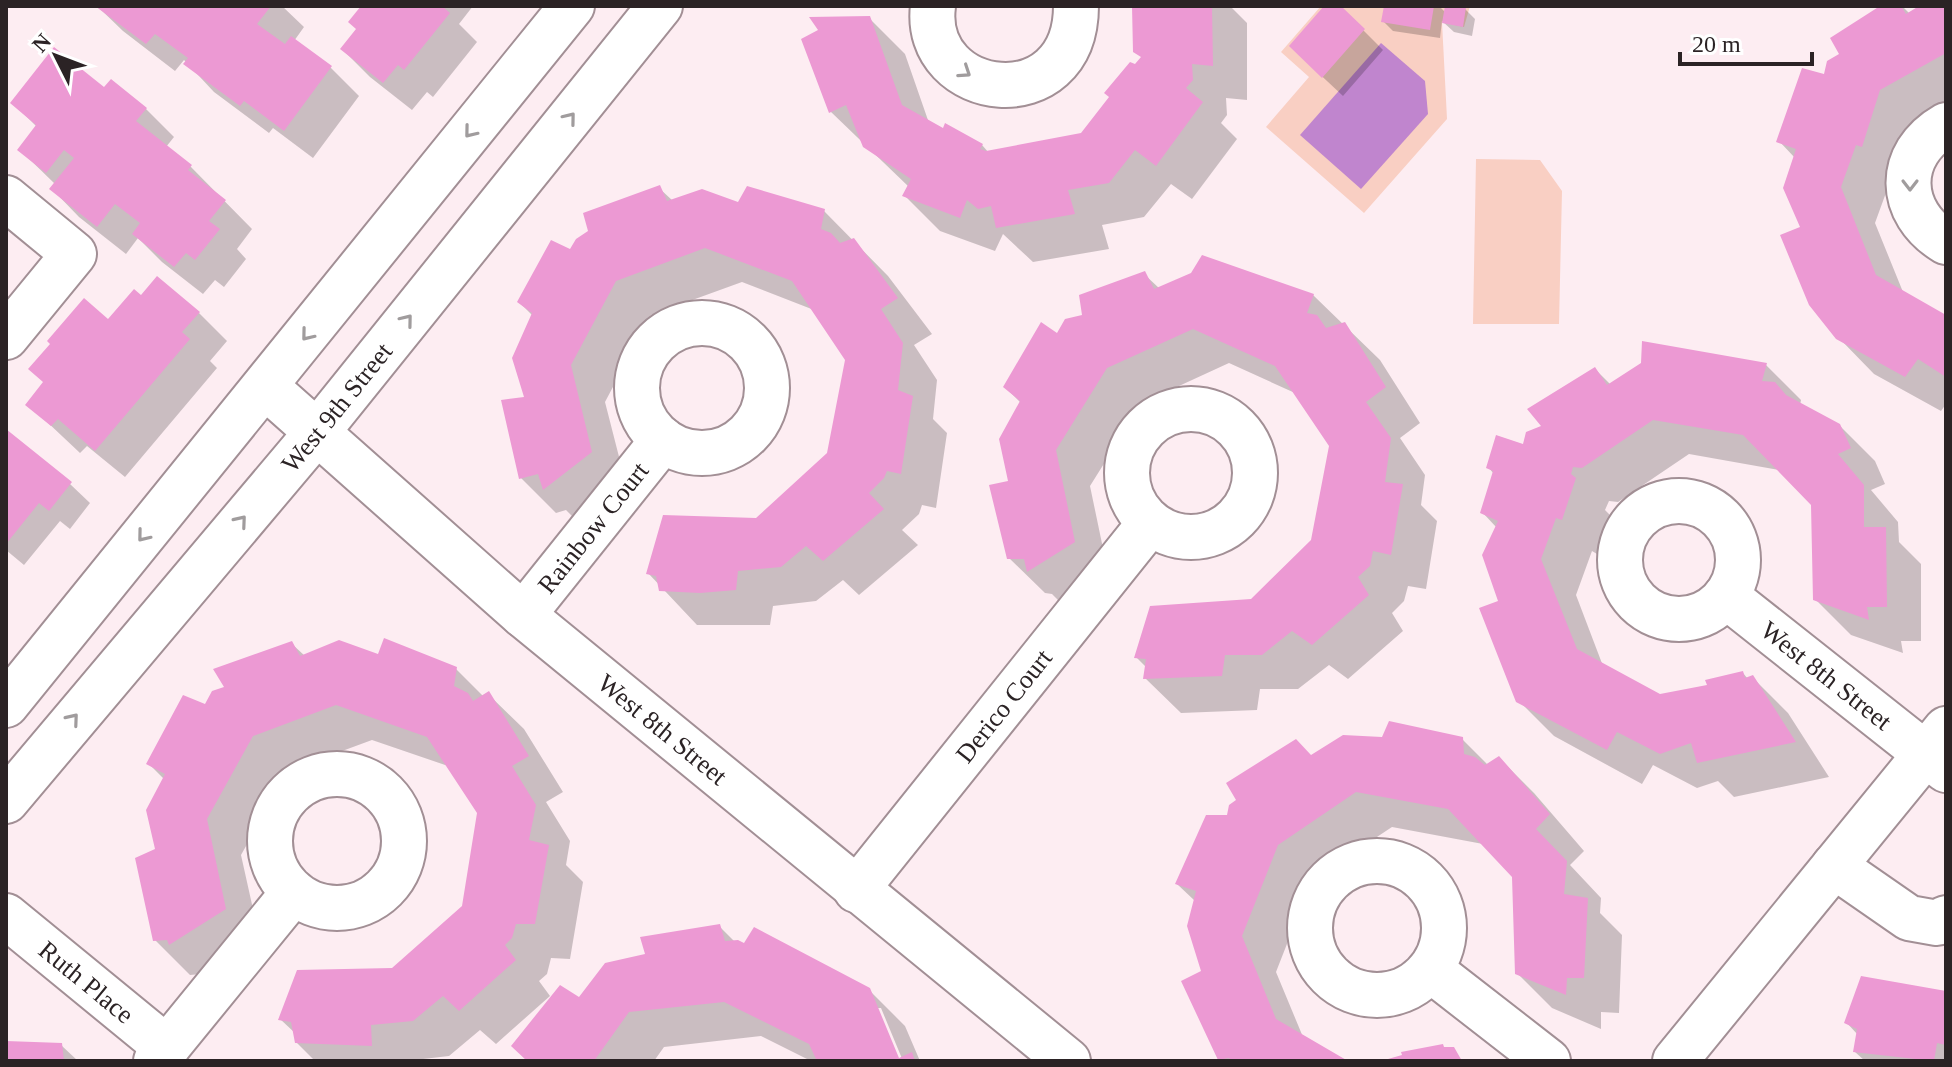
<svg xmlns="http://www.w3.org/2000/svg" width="1952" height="1067" viewBox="0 0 1952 1067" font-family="Georgia,serif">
	<rect width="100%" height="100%" fill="#fdedf2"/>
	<!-- green -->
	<path fill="#f9cfc3" d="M1321,6H1470L1464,27L1442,22L1447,119L1364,213L1266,127L1309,77L1281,52Z
		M1476,159L1540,160L1562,191L1559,324H1473Z"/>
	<!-- water -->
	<path fill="#c085ce" d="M1381,43L1425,81L1428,114L1361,189L1300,135Z"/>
	<!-- shadow -->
	<path fill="#0003" d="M97,6H282L304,27L294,41L331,68L359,96L313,158L273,128L269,133L214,92L184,60L175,71L123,31Z
		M364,6H473L459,24L477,42L433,97L427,92L412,110L370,77L342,49L358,30Z
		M1134,6H1230L1247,23V100L1226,98L1227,115L1221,123L1237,139L1192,199L1171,184L1144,217L1102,225L1109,249L1033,262L1003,234L995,251L940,231L905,196L909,187L831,112L803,40L869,18L905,54L929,123L982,145L989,153L1082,135L1142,58Z
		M1327,6H1339L1383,50L1343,96L1311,66Z
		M1386,6H1439L1446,13L1465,9L1475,19L1472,36L1454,32L1442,21L1440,38L1393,31L1383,21Z
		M1884,6H1902L1910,14L1923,6H1946V108L1891,179L1875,223L1903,292L1946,317V404L1941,411L1874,374L1838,337L1803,228L1795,158L1779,141L1842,55Z
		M105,90L146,109L174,137L166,147L191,167L252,229L237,249L246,259L224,287L215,280L203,294L162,262L138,238L126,254L79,217L51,188L55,184L19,149L37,127L13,103Z
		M659,188L673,201L824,211L888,276L932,334L914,345L937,380L933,419L947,433L936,508L922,505L919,514L902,530L918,545L859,595L843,580L816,601L773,606L770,625H697L648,573L757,520L829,454L847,360L814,310L742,282L651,315L605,402L627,488L580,524L566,510L556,513L521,478L533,316L519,302L571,252Z
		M1144,274L1160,289L1313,295L1380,360L1420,423L1400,438L1425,475L1421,505L1437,521L1426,589L1408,586L1404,601L1392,613L1403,631L1348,679L1329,665L1298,689H1260L1257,710L1181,713L1145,678L1147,668L1136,657L1252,601L1313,541L1331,446L1295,393L1229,363L1142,403L1090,486L1109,577L1064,606L1052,594L1045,593L1009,558L1011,482L1021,403L1005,387L1058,336Z
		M199,313L227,341L210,361L217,368L125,477L87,446L80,453L28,404L108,322Z
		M1766,365L1801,400L1800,405L1839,425L1875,461L1885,484L1871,490L1898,522L1899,542L1921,564V641H1901L1903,653L1851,635L1815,599L1813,505L1779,470L1689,454L1618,502L1609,501L1605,510L1610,515L1597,554L1592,551L1576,595L1603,666L1660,696L1710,686L1743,673L1748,679L1752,677L1788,713L1829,777L1734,797L1718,781L1697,788L1653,765L1642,784L1554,736L1518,700L1501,602L1497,528L1482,512L1494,474L1488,467L1524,447L1595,369L1611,385Z
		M6,431L70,484L90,503L70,529L60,521L24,565L6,550Z
		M292,644L305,656L379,657L456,669L484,697L488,694L524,729L563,792L546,802L570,841L566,865L583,882L570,959L551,958L547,974L539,981L550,996L496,1044L480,1030L449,1056L406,1061H315L296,1042L295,1033L280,1019L393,970L464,907L479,813L448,766L372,740L288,771L241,855L261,945L201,974L190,975L155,940L157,850L164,779L149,764L227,688Z
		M1462,739L1488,765L1499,758L1534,793L1584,851L1570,865L1601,898L1600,913L1622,935L1619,1013L1601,1012V1029L1552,1008L1517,973L1514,876L1483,844L1392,827L1312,880L1276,972L1303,1037L1344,1061H1221L1203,972L1195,901L1177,884L1229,817L1311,757Z
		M719,926L735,942L869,990L905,1026L920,1061H903L881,1008H876L898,1061H811L761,1036L664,1047L654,1061H529L579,1000L648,956Z
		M1946,993V1061H1865L1855,1052L1858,1035L1846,1022Z
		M6,1043L61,1045L78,1061H6Z"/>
	<!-- building -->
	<path fill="#ec99d3" d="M95,6H271L257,24L285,44L291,36L332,66L284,131L244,101L240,106L183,64L188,58L155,34L146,44Z
		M361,6H442L450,13L404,70L398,65L383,83L340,49L356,29L348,22Z
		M1132,6H1212L1213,66L1192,64L1193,80L1186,88L1203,102L1156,166L1135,150L1109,183L1068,190L1075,214L996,228L991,206L978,209L967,200L960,218L902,196L911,179L863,147L846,105L829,113L801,39L818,30L809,17L870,16L902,105L943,128L945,123L983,144L980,149L986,151L1081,133L1109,97L1104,93L1130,62L1135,64L1141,57L1133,52Z
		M1324,6H1341L1365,29L1322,78L1289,46Z
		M1384,6H1434L1430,30L1381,22Z
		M1445,6L1466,7L1463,27L1442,23Z
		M1880,6H1901L1906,14L1919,6H1946V53L1880,90L1862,147L1856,145L1841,187L1876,275L1946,315V377L1918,359L1905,377L1836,339L1809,305L1780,235L1800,227L1783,188L1796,149L1776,142L1802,68L1824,74L1827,61L1839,54L1830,38Z
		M54,47L104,87L111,79L147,108L136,121L192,165L188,170L226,200L209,221L220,229L195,260L186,253L174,267L132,234L140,223L115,204L97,227L49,189L74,158L64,150L46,173L17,150L36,125L10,103Z
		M660,185L667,201L702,189L738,202L747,186L825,209L821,229L831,233L840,243L854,238L898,298L881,309L903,343L898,390L913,396L901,474L887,471L884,478L869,493L884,509L823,561L806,546L781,567L738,571L736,590L700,593L659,591L656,576L646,574L663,515L756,518L827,453L845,360L792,281L705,248L616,281L571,365L592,452L543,490L538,474L519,479L501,400L524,397L512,358L532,313L517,302L551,240L570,249L576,239L588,231L583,213Z
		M1202,255L1314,294L1307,313L1317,315L1326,328L1345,322L1386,387L1366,402L1391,438L1385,482L1403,484L1391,555L1373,551L1370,566L1358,577L1369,595L1312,645L1292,631L1262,655H1225L1222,676L1143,679L1146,659L1134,658L1150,606L1251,599L1311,540L1329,446L1275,366L1193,329L1107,368L1056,450L1075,542L1027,572L1024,559H1007L989,485L1008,481L999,439L1020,401L1003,387L1041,322L1057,333L1065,319L1082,315L1079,295L1145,271L1154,289L1191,273Z
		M157,276L200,312L182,332L190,339L95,451L58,419L51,426L25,405L43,382L28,369L50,344L47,341L84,298L108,319L134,289L141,295Z
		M1642,341L1767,363L1762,381L1775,382L1786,395L1840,424L1851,448L1838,454L1864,485V527H1886L1887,607H1867L1869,620L1813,600L1811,505L1743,435L1653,420L1582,468L1573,467L1571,474L1576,478L1562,520L1556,518L1541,559L1577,649L1660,694L1707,685L1705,680L1743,671L1745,678L1753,675L1796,742L1697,763L1691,743L1660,754L1617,732L1607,750L1516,702L1479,608L1498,601L1482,555L1498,521L1480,513L1493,471L1486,468L1496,435L1523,444L1526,432L1541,426L1527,409L1595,367L1607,385L1641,363Z
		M6,429L72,482L49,511L39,503L6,544Z
		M384,638L457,667L454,686L468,693L473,701L489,691L529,756L512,766L536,805L529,840L549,845L535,924H516L512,938L505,945L516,960L459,1011L443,996L413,1021L371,1025L372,1046L295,1043L291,1022L278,1020L297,970L392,968L462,906L477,813L427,737L336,705L253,736L207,819L226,909L169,945L167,940L153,941L135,858L155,849L146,810L165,774L146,764L183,695L205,704L212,691L224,687L213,669L292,641L300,656L339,640L378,654Z
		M1389,721L1463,737L1464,754L1475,757L1485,765L1499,756L1550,814L1536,829L1567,861L1564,894L1588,898L1584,978H1567L1566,995L1515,974L1512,877L1448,809L1356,792L1278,845L1242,936L1276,1019L1348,1061H1231L1229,1058L1218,1060L1181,981L1201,971L1187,926L1196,891L1175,884L1206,815H1227L1229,805L1236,800L1226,783L1296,739L1311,755L1343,735L1382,737Z
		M720,924L725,941L738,940L744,943L754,927L870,988L899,1058L912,1052L915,1061H817L809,1044L724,1002L629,1012L594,1061H527L511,1046L560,985L579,997L605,963L645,954L640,937Z
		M1861,976L1946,991V1045L1937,1043L1934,1061L1853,1052L1857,1029L1844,1023Z
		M6,1041L62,1043L64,1061H6Z
		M1443,1044L1444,1047H1454L1462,1061H1381L1402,1055L1401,1052Z"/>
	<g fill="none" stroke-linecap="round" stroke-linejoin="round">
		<defs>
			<g id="minor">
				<path d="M933,6C921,101 1076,121 1076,6"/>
				<path d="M1946,125C1895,154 1897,213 1946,242"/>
				<path d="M6,198L74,254L6,337"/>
				<circle cx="702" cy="388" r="65"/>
				<path id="s1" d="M266,387L523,615L1068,1061"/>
				<circle cx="1191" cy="473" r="64"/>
				<circle cx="1679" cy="560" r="59"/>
				<path id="s2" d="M1726,596L1946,770"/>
				<path id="s3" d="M523,615L663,440"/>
				<path d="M6,705L572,6"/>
				<circle cx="337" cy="841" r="67"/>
				<path id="s4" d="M6,801L318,431L660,6"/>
				<circle cx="1377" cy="928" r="67"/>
				<path d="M1834,866L1909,918L1937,923L1946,918"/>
				<path id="s5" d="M856,890L1150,523"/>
				<path id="s6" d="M6,916L167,1048"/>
				<path d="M1431,970L1548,1061"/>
				<path d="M156,1061L293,893"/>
				<path d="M1675,1061L1946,729"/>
			</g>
		</defs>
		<!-- minor casing -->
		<use href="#minor" stroke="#a28f95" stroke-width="48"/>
		<!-- minor -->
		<use href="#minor" stroke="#fff" stroke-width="44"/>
	</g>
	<!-- one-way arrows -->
	<defs><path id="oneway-chevron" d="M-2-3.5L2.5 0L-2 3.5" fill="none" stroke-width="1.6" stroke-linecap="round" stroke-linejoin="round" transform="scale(2)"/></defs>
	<g stroke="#a09c9d">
		<use href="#oneway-chevron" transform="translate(965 72) rotate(34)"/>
		<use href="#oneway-chevron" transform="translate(570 118) rotate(-51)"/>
		<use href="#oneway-chevron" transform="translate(470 132) rotate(129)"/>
		<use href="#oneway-chevron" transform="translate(1910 185) rotate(90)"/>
		<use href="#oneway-chevron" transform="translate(407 320) rotate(-51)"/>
		<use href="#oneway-chevron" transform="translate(307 335) rotate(129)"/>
		<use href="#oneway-chevron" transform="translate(241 521) rotate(-50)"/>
		<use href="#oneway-chevron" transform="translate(143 536) rotate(129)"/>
		<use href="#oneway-chevron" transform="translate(73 719) rotate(-50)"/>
	</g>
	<g text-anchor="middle" stroke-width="6" stroke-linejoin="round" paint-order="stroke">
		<!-- street labels -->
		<g font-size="26" fill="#2b2325" stroke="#fff">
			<text dy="9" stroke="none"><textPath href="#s4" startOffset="514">West 9th Street</textPath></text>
			<text dy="9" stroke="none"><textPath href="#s3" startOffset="112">Rainbow Court</textPath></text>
			<text dy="9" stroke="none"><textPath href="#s2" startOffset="128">West 8th Street</textPath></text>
			<text dy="9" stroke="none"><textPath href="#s5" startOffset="236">Derico Court</textPath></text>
			<text dy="9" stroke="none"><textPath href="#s1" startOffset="524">West 8th Street</textPath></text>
			<text dy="9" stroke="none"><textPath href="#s6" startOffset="104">Ruth Place</textPath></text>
		</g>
	</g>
	<!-- border -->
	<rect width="1952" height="1067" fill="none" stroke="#2b2325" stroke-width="16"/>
	<!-- north arrow -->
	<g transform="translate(56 56) rotate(312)" stroke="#ffffff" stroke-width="6" paint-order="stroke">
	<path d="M0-6L14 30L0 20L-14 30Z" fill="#2b2325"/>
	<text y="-12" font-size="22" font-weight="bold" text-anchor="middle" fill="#2b2325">N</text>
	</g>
	<!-- scale -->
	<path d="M1680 52v12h132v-12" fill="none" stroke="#2b2325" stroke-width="4"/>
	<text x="1692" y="52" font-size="24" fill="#2b2325" stroke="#ffffff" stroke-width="6" paint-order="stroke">20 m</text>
</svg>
